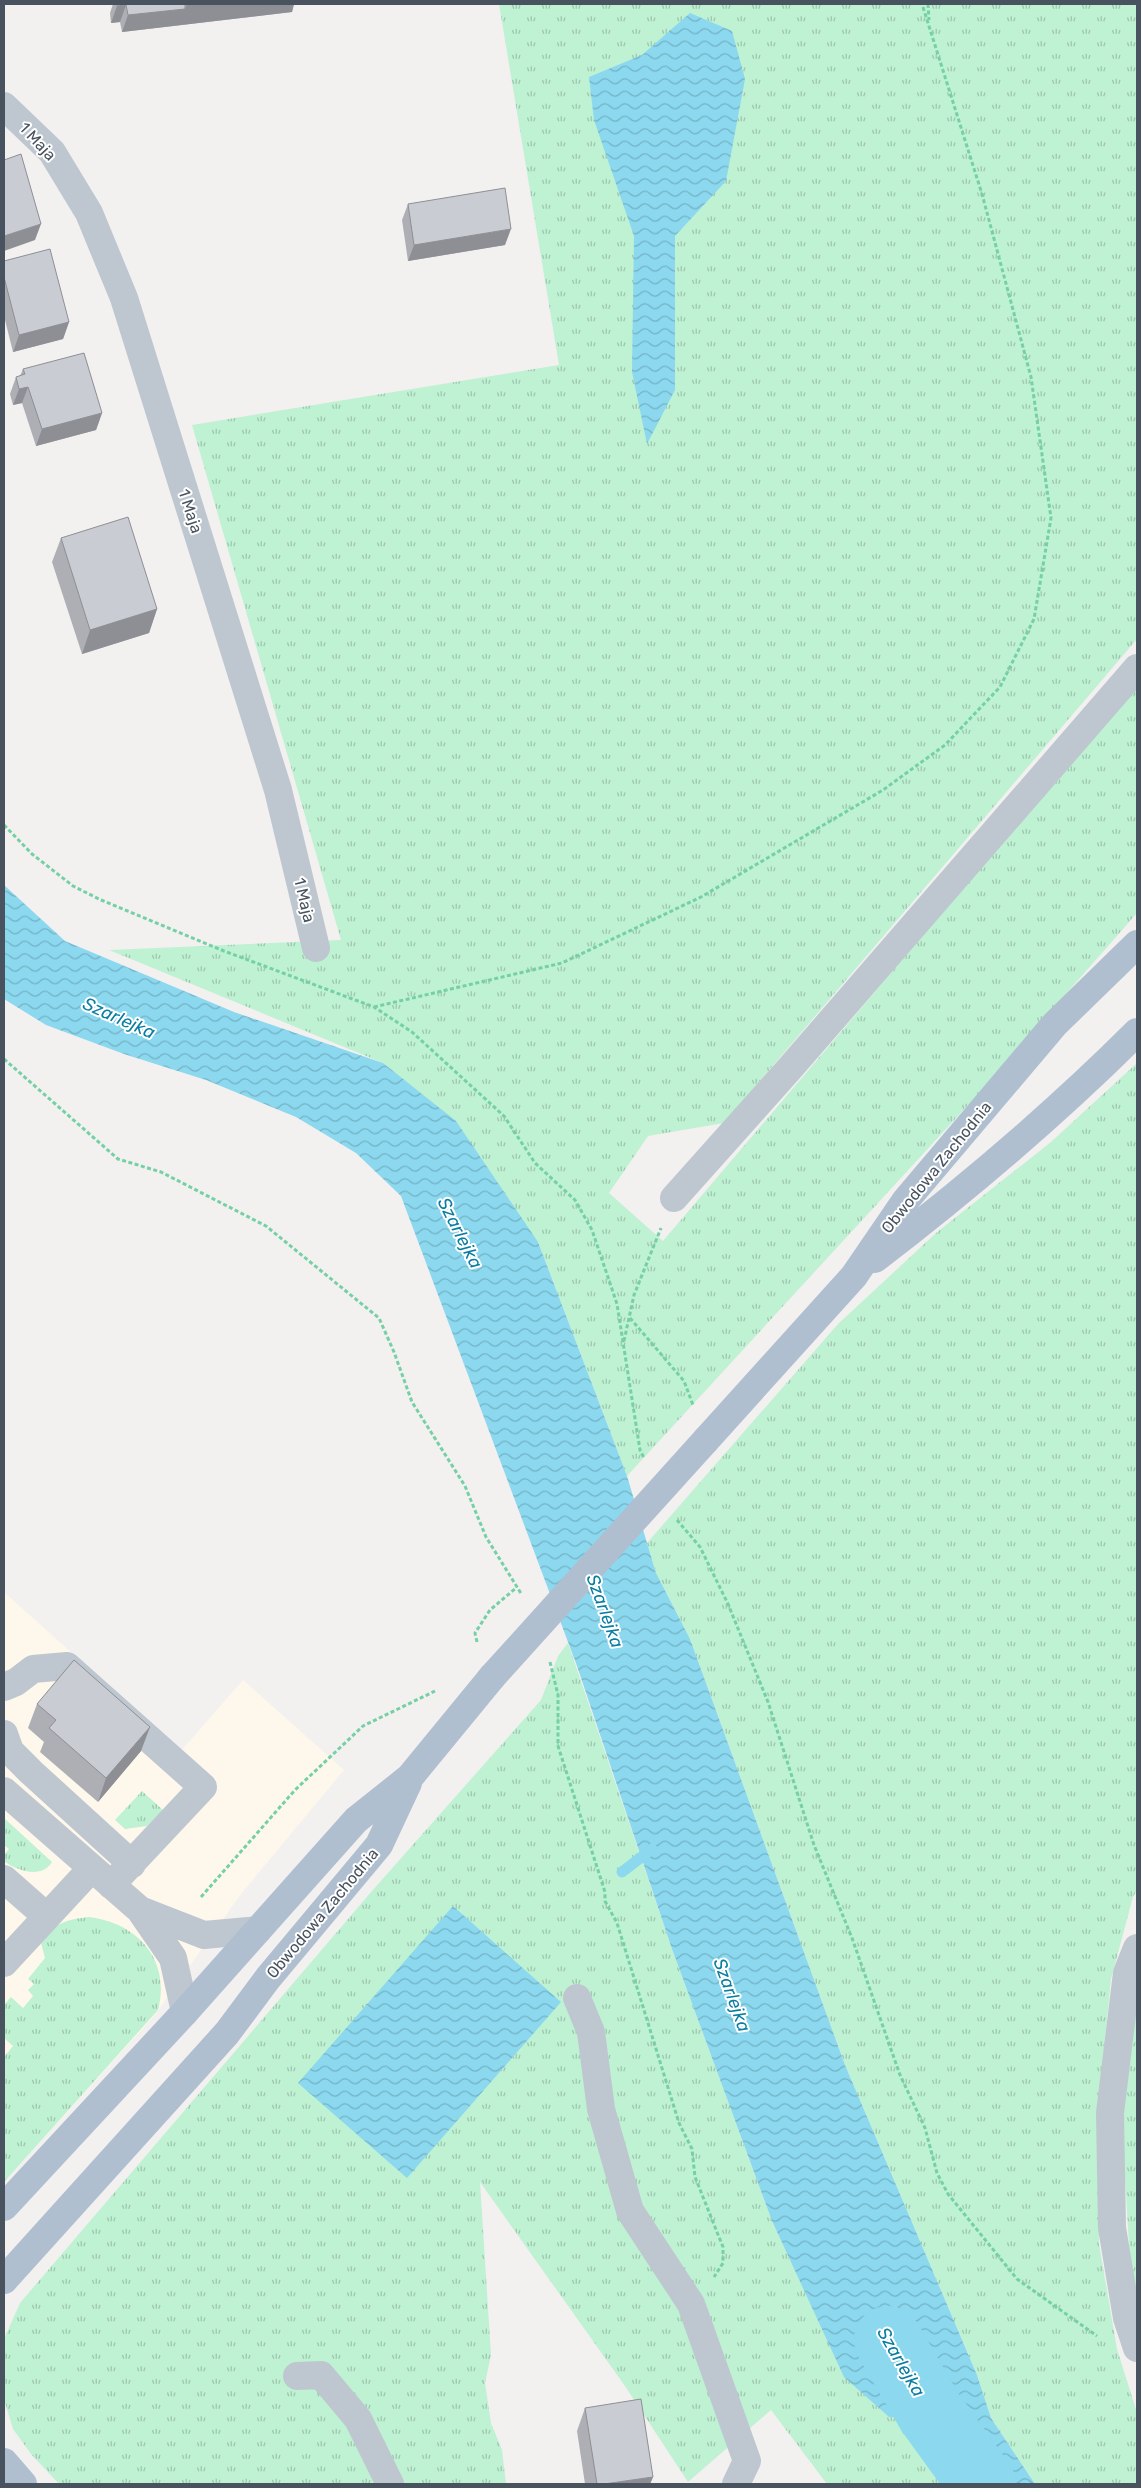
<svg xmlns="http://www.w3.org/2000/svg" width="1141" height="2488" viewBox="0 0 1141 2488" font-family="Rubik,sans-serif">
	<defs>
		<pattern id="grass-tufts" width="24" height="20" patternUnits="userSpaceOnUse" patternTransform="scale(1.25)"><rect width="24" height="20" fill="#bff1d3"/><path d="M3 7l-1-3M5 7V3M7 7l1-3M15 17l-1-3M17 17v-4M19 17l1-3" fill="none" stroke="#9dc6ae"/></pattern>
		<pattern id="water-waves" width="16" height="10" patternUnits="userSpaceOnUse" patternTransform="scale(1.25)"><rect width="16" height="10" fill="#8bd8ef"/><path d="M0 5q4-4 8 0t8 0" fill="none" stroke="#74b2c5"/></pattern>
	</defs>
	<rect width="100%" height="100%" fill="#f3f0f0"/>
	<!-- commercial -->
	<path fill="#fdf8eb" d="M4,1592L181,1751L243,1680L344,1770L241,1894L154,2016L4,2182Z"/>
	<!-- grass -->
	<path fill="url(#grass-tufts)" d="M499,4H1137V639L724,1123L648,1136L609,1193L663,1241L1137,684V913L979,1093L627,1476L538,1242L383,1063L109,950L341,940L192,425L559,365Z
		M1137,1063V1890L1133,1897L1111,1979L1098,2112L1099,2244L1117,2349L1137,2413V2484H1035L991,2418L977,2375L845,2065L690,1639L656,1573L647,1543L838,1324L936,1233L1051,1142Z
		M568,1643L672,1949L772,2221L844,2376L889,2417L948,2420L958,2425C967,2444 962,2466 974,2484H827L771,2410L688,2482L625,2386L480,2182L491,2355L485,2383L491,2423L502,2450L506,2484H59L31,2454L13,2429L4,2399V2339L20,2303L372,1891L541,1700L558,1656Z
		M142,1791L163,1810L147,1826L125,1829L115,1820Z
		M4,1818L52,1862C42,1879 17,1871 4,1861V1855L9,1849L4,1845Z
		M89,1917C138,1923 171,1960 158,2010L4,2182V2057L13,2046L4,2038V2005L11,1997L23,2008L33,1996L28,1990L34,1984L28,1979L45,1958L41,1943C51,1924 68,1919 89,1917Z
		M1137,2006V2298L1131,2277L1121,2112Z"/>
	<!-- water -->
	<path fill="url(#water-waves)" d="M690,13L732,31L745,79L726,181L675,236V390L647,444L632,372L634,236L594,120L589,77L642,55Z
		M4,885L65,941L234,1012L383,1063L456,1121L538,1242L627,1476L656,1573L690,1639L845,2065L977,2375L991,2418L1035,2484H974C962,2466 967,2444 958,2425L948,2420L889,2417L844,2377L772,2221L672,1949L577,1666L401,1196L356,1153L296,1117L206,1080L124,1054L46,1025L4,999Z
		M453,1906L561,2002L407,2178L298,2083Z"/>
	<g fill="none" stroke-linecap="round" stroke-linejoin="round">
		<!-- stream -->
		<path stroke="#8bd8ef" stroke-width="11" d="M622,1872L652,1849"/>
		<!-- river -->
		<path stroke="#8bd8ef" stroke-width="68" d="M888,2340L930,2412L982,2484"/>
		<!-- path -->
		<path stroke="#75d0a5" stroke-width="3" stroke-dasharray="4 2.5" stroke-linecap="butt" d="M928,4L929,20
			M4,825L32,854L73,886L101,900L224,951L374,1007L412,1032L504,1116L535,1163L575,1200L592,1230L617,1304L640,1450L644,1458
			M374,1007L562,963L701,897L883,790L945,745L1000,687L1034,619L1051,518L1031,377L982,194L922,4
			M4,1059L118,1159L161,1172L266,1226L379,1318L394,1352L412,1402L465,1486L486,1537L522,1595
			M630,1318L684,1381L693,1405
			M624,1341L634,1295L661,1228
			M677,1520L700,1547L728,1604L768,1702L814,1845L852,1938L900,2075L925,2128L937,2173L948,2194L1017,2279L1097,2336
			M477,1642L475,1633L490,1610L516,1588
			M550,1662L558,1695V1746L605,1892V1901L617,1923L679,2123L692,2149L695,2177L723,2247V2263L714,2277
			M201,1897L295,1790L363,1726L435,1691"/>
		<!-- minor -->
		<path stroke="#bec7d0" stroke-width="28" d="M4,106L52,152L89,213L124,298L278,790L316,948
			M674,1198L791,1067L1137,668
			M4,1687L16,1682L33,1669L67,1666L203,1787L111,1885
			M4,1734L10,1751L31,1772L132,1864
			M4,1791L140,1910L173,1958L185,2012
			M4,1879L46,1916
			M140,1910L204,1935L258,1930
			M1137,1948L1127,1973L1110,2113L1112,2228L1127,2318L1137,2348
			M4,1963L92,1868
			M577,1998L591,2032L601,2109L630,2211L691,2304L747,2461L736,2484
			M297,2376L321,2375L358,2419L390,2484"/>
		<!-- major -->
		<path stroke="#b0bfd0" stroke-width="28" d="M875,1259C966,1189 1055,1114 1137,1032
			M706,1440L854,1276L906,1200L1055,1024L1137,944
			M4,2207L185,2012L356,1820L410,1777L492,1677
			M4,2280L227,2033L268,1978L379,1845L408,1783
			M4,2462L23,2484"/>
		<!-- major-bridge -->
		<path stroke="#b0bfd0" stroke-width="28" d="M492,1677L706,1440"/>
	</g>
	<!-- wall -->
	<path fill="#aeafb5" d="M113,4H294L292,12L122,32L120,22L111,23L110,13Z
		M408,204L505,245L408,261L402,220Z
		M4,261L69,322L63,339L13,352L4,316Z
		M23,369L102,413L96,430L36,446L22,403L13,405L10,394L16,377L20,376Z
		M61,538L157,609L149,633L82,654L52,562Z
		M37,1704L141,1751L98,1802L40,1752L44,1742L28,1728Z
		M585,2408L653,2477L650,2484H585L577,2431Z"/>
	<!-- shaded-wall -->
	<path fill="#8d8f94" d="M187,4H294L292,12L122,32L128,15L185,9Z
		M126,5L120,22L111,23L117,6Z
		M41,224L35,240L4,251V236Z
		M511,229L505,245L408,261L414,245Z
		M69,322L63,339L13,352L19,335Z
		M28,387L22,403L13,405L19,389Z
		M102,413L96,430L36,446L42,429Z
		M157,609L149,633L82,654L90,630Z
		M150,1727L141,1751L98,1802L106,1778Z
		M653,2477L650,2484H604Z"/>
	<!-- building -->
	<path fill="#caccd3" stroke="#8d8f94" d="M117,4H185V9L128,15L126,5L117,6Z
		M21,154L41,224L4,236V160Z
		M505,188L511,229L414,245L408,204Z
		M50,249L69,322L19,335L4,277V261Z
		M84,353L102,413L42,429L28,387L19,389L16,377L25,374L23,369Z
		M128,517L157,609L90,630L61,538Z
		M74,1660L150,1727L106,1778L49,1728L56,1720L37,1704Z
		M641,2399L653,2477L604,2484H597L585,2408Z"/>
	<g text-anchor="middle" stroke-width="4" stroke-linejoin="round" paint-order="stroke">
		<!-- street labels -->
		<g font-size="16" fill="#48535f" stroke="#fff">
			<text transform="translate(38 141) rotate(47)" y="6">1 Maja</text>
			<text transform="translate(191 511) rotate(72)" y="6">1 Maja</text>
			<text transform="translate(305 900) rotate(77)" y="6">1 Maja</text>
			<text transform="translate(936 1167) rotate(-51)" y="6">Obwodowa Zachodnia</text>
			<text transform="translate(322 1913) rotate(-50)" y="6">Obwodowa Zachodnia</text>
		</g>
		<!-- water labels -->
		<g font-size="18" font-style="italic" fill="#0a7ea1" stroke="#fff">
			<text transform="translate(119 1018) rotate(24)" y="6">Szarlejka</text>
			<text transform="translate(460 1233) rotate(63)" y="6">Szarlejka</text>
			<text transform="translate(605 1611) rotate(70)" y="6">Szarlejka</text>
			<text transform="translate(732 1995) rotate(70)" y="6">Szarlejka</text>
			<text transform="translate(901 2362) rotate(60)" y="6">Szarlejka</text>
		</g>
	</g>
	<!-- border -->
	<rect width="1141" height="2488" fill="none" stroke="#48535f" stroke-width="10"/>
</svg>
